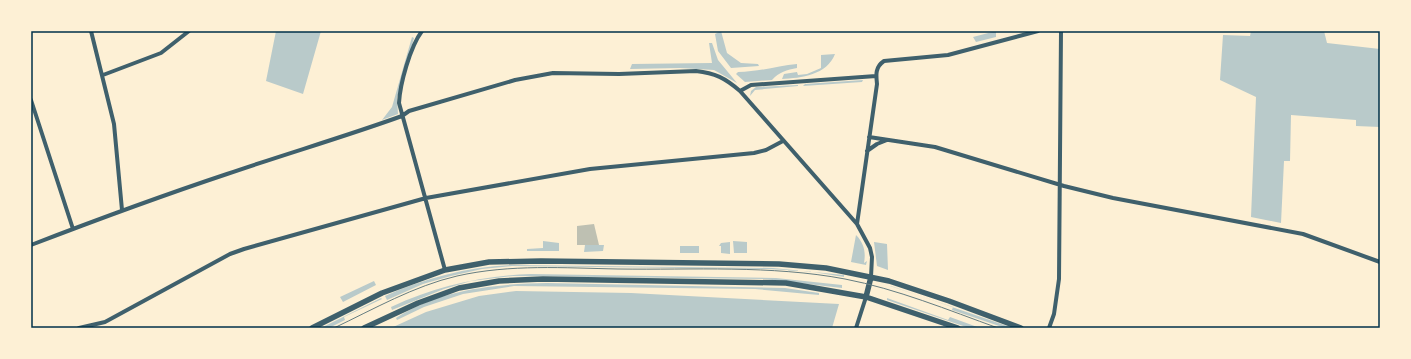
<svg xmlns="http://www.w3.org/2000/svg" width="1411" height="359" viewBox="0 0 1411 359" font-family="Lato,sans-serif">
	<rect width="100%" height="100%" fill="#fdf0d5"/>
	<!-- green -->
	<path fill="#b9caca" d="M276,31H321L303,94L266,81Z
		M721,31L727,53L741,63L758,64L759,66L731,68L718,51L715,34Z
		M996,31V37L976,42L973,37Z
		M1251,31H1324L1327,43L1380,49V127L1356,126V120L1291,115L1290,161H1284L1281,223L1251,217L1256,97L1220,80L1223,35L1250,36Z
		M412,37L414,38L397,98L398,114L382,120L392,107Z
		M709,43H712L718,60L737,83L714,70L680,68L630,69L632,64L712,63Z
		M835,54C827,75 801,78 782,79L784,74L797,72L798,75L807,74L821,68V55Z
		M797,64V68C787,70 779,72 772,80L745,82L736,74L738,72C758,72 777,66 797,64Z
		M863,80L862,82L803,86L805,84Z
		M798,85V86L755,90L750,96L751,91L756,87Z
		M856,235C864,243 866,252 864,263L867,261L866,265L851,262Z
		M543,241L559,243V251H527V249L543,248Z
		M733,241L747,242V253H734Z
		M730,242V254L721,253V246H719L721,243Z
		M874,242L887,244L888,270L877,266Z
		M585,245H604L603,251L584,252Z
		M680,246H699V253H680Z
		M512,265L773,268L844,275V277L807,271L767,269L512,266L482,269L451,276L423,284L387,300L385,296C425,278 468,267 512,265Z
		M531,274L776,278L842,285V288L764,279L513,276L471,281L444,289L392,310L391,307C436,286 481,276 531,274Z
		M374,281L376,285L343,302L340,297Z
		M547,283L785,288L819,293V295L755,289L514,286L463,294L424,307L397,320L396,318C440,289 495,284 547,283Z
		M890,286H891L1013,328H1005L952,310L953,307Z
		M516,291L631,293L839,304L832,328H391L426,312L479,296Z
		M381,298L382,299L344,317L345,320L329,328H321Z
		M887,298L948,320L950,317L980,328H969L887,300Z"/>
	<!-- building -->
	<path fill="#bec0b2" d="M594,224L599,245H577V226Z"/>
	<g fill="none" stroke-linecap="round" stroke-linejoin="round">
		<!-- minor -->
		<path stroke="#3f606c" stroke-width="4" d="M91,31L114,124L122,210
			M422,31C410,47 400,84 399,103L445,270
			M103,75L161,53L189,31
			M740,91L751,85L876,76
			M31,100L73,229
			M869,137L935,147L1064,186L1113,198L1303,234L1380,262
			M867,151L877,144L887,140
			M857,224L877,84C876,75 875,67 884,61L948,55L1038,31
			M31,245C96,220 161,196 227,174C285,154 344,137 402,116L409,111L515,80L553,73L619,74L696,71C715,73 725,78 740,91L857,224L870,248L872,257L871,277
			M79,328L105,322L230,254L244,249L426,198L590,169L754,153L766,150L783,141
			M856,328L866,297
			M1049,328L1054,314L1059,279L1061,31"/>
		<!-- tertiary -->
		<path stroke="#3f606c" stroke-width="5.5" d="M866,297L871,277
			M312,328L382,293L445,270L489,262L541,261L779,264L826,268L889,281L949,301L1021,328
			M364,328L418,303L459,288L499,281L543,279L786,283L866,297L958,328"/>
		<!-- tram -->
		<path stroke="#657d81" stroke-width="1" d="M334,328C374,309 414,286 457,276C510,264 565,268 618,269C693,270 771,265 845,279C897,289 948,310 998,328"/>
	</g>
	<!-- border -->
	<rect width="1411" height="359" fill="none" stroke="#fdf0d5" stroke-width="64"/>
	<rect x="32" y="32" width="1347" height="295" fill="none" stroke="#003049" stroke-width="1.5"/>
</svg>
